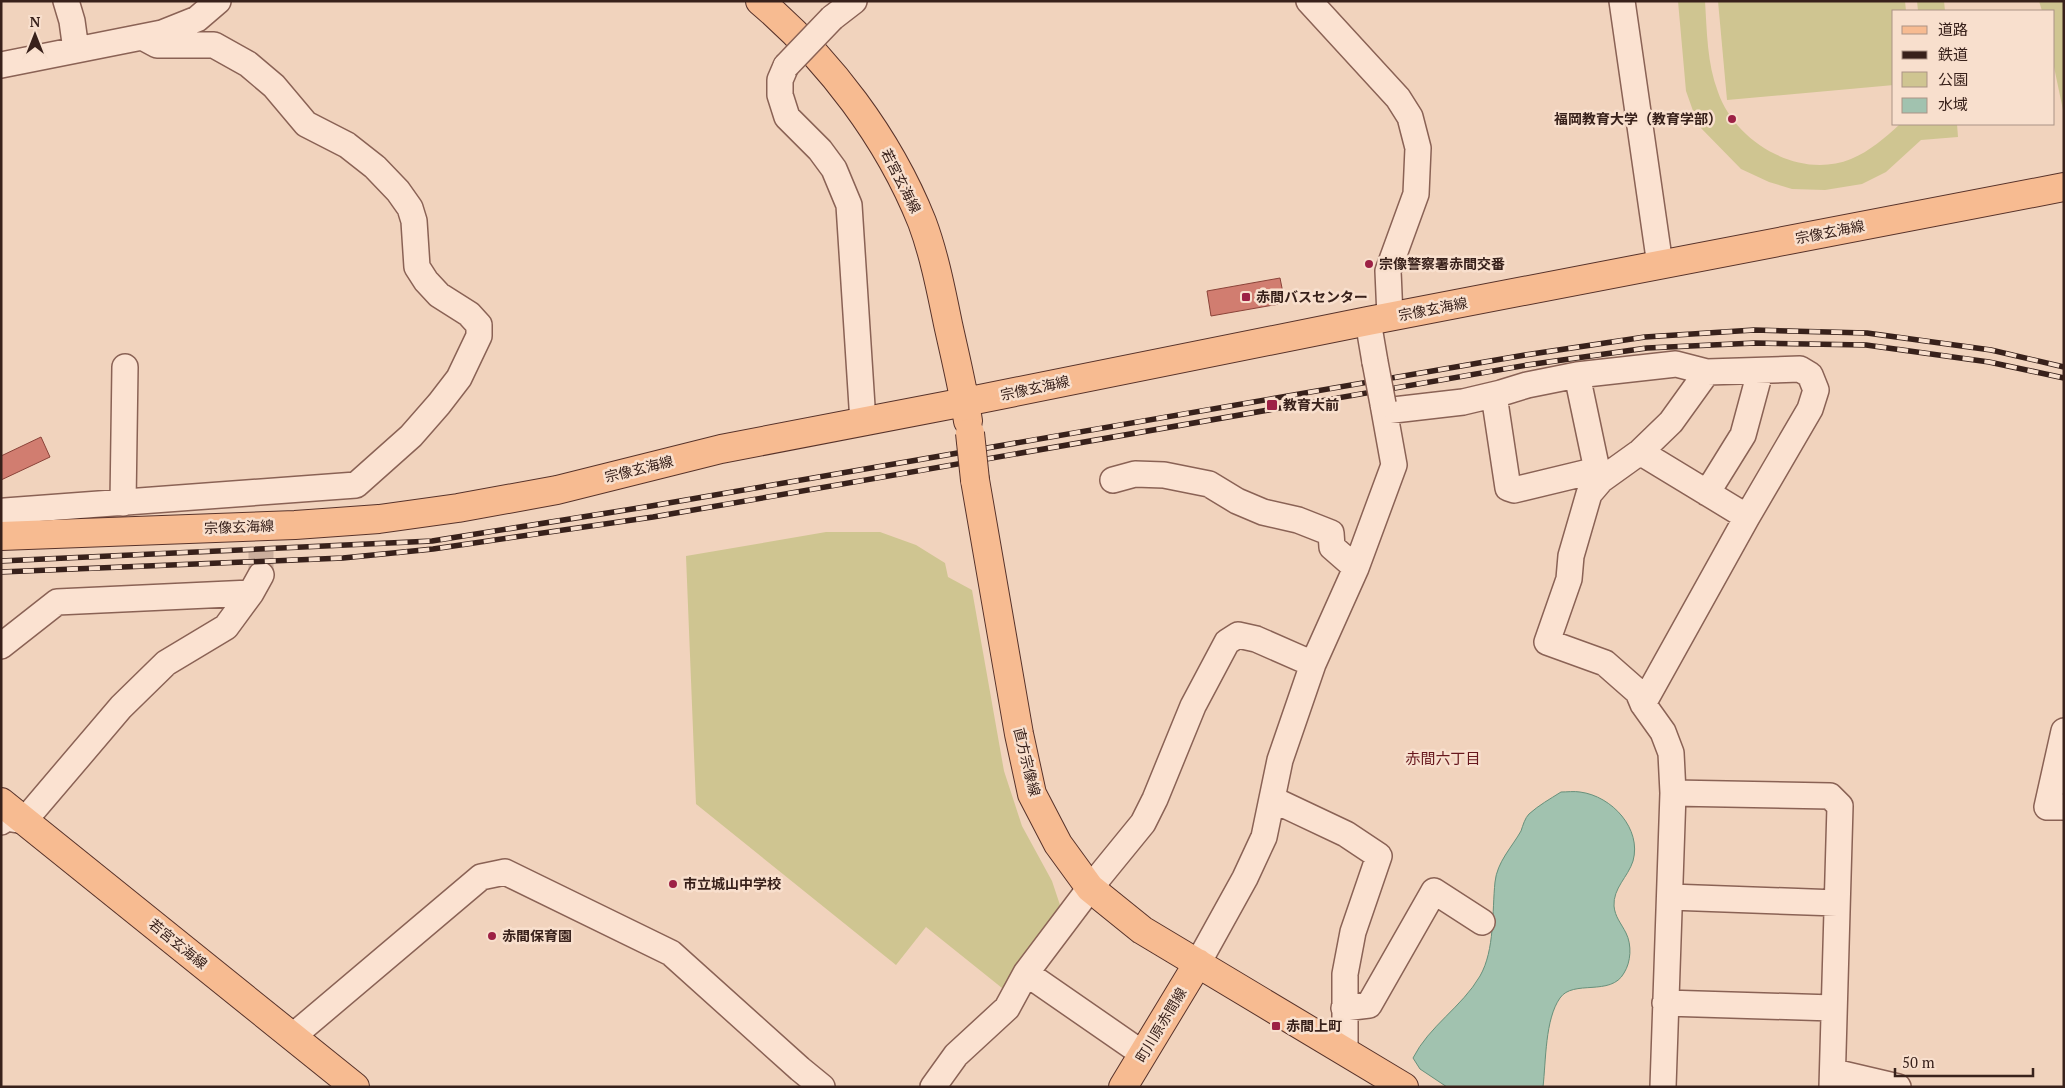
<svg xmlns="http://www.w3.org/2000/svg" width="2065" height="1088" viewBox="0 0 2065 1088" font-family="'PT Serif','Noto Sans JP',serif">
	<rect width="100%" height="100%" fill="#f1d3bd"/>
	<!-- green -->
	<path fill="#cfc591" d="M1678,1H1705C1707,32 1707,63 1718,92C1735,142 1799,180 1851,159C1870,151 1885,138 1900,124H1957L1958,137L1921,140L1886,172L1862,184L1825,190L1792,189L1769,182L1741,169L1698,125L1686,91Z
		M1718,1H1905L1906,11H1894V85L1727,100Z
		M1917,1H1944L1945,11H1918Z
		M2039,1H2064L2063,110L2054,67V11H2042Z
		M826,532H880L916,545L945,563L948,577L972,590L1004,771L1022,826L1052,881L1060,905L1007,992L926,927L896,965L696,804L686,556Z"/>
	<!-- water -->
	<path fill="#a1c2af" stroke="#68907b" d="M1561,792C1567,792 1574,791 1580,792C1612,796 1642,829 1633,861C1628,877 1613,888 1614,906C1615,917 1621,923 1626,933C1632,945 1631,962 1624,973C1611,997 1573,979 1560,998C1545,1019 1546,1061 1543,1087H1447L1420,1069L1413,1058C1429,1026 1462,1007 1480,976C1495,950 1492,911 1495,882C1497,862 1512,847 1521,831C1523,825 1525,818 1529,814C1539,805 1550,799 1561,792Z"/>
	<!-- building -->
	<path fill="#d17d70" stroke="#8a4339" d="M1280,278L1285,303L1211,316L1207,291Z
		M41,437L50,457L1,480V456Z"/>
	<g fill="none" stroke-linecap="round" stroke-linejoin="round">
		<!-- minor-tunnel -->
		<path stroke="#ccaf9d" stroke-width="25" stroke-dasharray="25 12" stroke-linecap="butt" d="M261,575V494"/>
		<defs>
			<path id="minor" d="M66,1L72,21L76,50
				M1309,1L1398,98L1410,117L1418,148L1416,194L1388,271L1390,317
				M1622,1L1660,265
				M832,18L854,1
				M1,65L162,33L197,19L218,1
				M786,66L780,80V95L787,117L820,150L834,169L849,205L863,422
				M1368,321L1375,362
				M1577,375L1597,470L1601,480
				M1494,395L1508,488L1514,490L1597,470
				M1385,411L1463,402L1501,393L1527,385L1577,375L1676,364L1707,372L1800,369L1810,375L1816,390L1810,409L1747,517
				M1640,452L1747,517L1643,704
				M1113,480L1135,474L1164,475L1209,484L1237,501L1263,512L1298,520L1331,533L1332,547L1356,568
				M1707,493L1743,435L1760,372
				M123,503L125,367
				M1,517L5,511L356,485L411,436L439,404L459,378L479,336V325L469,314L439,295L426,281L417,267L414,221L410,208L398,191L375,167L347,145L306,124L274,86L248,64L214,45H157L144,38
				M1,646L57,602L251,593
				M2064,731L2047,807H2064
				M1673,793L1830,796L1840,806L1832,1087
				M1274,800L1346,834L1379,856L1353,932L1345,974V1051
				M1,822L6,818L24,821L121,707L166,663L226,627L251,593L261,575
				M1670,897L1837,903
				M1198,963L1245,878L1264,837L1280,760L1313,664L1356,568L1394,465L1383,404
				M1026,973L1143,1054
				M1665,1003L1833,1008
				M1344,1008L1369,1005L1434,891L1482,922
				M293,1036L481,877L505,872L671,953L800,1069L822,1087
				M1834,1072L1898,1087
				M933,1087L956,1055L1007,1008L1026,973L1090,888L1143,823L1155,799L1193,706L1227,642L1238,635L1256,639L1313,664
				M1663,1087L1673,793L1671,753L1663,732L1643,704L1638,692L1605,663L1547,642L1569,579L1571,556L1589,494L1601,480L1640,452L1671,422L1707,372"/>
			<path id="major" d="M760,1C829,60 888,137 922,222C934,254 941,290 948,324C955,356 963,388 968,421
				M975,480L1019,734L1032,794L1058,844L1090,888L1142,930L1404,1087
				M1,536L295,525L379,519L458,508L557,490L721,449L965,402L1368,321L2064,187
				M1,802L355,1087
				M1123,1087L1198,963"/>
		</defs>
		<!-- minor casing -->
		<use href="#minor" stroke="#8a6255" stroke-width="28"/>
		<!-- major casing -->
		<use href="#major" stroke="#57322a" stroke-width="30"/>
		<!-- minor -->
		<use href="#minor" stroke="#fbe2d1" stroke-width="25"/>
		<!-- major -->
		<use href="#major" stroke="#f7bb91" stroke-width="28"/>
		<defs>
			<path id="rail" d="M1,561L432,541L651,506L1525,355L1645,337L1754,330L1867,333L1991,350L2064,367
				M1,572L343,558L433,549L653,517L1527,365L1647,348L1755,343L1866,345L1989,362L2064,378"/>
		</defs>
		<!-- rail casing -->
		<use href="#rail" stroke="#38211b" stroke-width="5.5"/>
		<!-- rail -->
		<use href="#rail" stroke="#f8dfcd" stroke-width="4" stroke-dasharray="11" stroke-linecap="butt"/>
		<defs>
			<path id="minor-bridge" d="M786,66L832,18
				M1375,362L1383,404"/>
			<path id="major-bridge" d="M970,433L975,480"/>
		</defs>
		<!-- minor-bridge casing -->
		<use href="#minor-bridge" stroke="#8a6255" stroke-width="28" stroke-linecap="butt"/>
		<!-- major-bridge casing -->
		<use href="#major-bridge" stroke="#57322a" stroke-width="30" stroke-linecap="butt"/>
		<!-- minor-bridge -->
		<use href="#minor-bridge" stroke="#fbe2d1" stroke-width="25"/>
		<!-- major-bridge -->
		<use href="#major-bridge" stroke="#f7bb91" stroke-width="28"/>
	</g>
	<!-- markers -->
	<g fill="#9d2145" stroke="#f8dfcd" stroke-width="2">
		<circle cx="1732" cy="119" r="5"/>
		<circle cx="1369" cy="264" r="5"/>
		<rect x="1241" y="292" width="10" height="10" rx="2.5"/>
		<rect x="1266" y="399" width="12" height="12" rx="2.5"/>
		<circle cx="673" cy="884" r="5"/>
		<circle cx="492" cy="936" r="5"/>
		<rect x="1271" y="1021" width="10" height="10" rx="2.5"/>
	</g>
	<g text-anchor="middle" stroke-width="5" stroke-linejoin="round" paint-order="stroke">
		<!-- poi labels -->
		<g font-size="14" font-weight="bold" fill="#38211b" stroke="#f8dfcd" text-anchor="start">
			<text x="1722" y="124" text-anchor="end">福岡教育大学（教育学部）</text>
			<text x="1379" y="269">宗像警察署赤間交番</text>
			<text x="1256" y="302">赤間バスセンター</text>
			<text x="1283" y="410">教育大前</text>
			<text x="683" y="889">市立城山中学校</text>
			<text x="502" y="941">赤間保育園</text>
			<text x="1286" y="1031">赤間上町</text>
		</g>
		<!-- street labels -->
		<g font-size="14" fill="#38211b" stroke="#f8dfcd">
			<text transform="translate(901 181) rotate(63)" y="5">若宮玄海線</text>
			<text transform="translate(1830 232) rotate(-11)" y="5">宗像玄海線</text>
			<text transform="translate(1433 309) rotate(-11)" y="5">宗像玄海線</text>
			<text transform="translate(1035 388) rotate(-12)" y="5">宗像玄海線</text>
			<text transform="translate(639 469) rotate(-14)" y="5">宗像玄海線</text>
			<text transform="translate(239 527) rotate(-2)" y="5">宗像玄海線</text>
			<text transform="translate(1027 762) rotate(76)" y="5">直方宗像線</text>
			<text transform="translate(178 944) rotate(39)" y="5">若宮玄海線</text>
			<text transform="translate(1161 1025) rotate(-59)" y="5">町川原赤間線</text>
		</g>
		<!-- neighbourhood labels -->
		<g font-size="15" fill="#67171d" stroke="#f8dfcd">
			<text x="1443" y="764">赤間六丁目</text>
		</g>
	</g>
	<!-- border -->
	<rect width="2065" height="1088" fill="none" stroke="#38211b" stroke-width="5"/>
	<!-- legend -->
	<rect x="1892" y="10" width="162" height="115" fill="#f8dfcd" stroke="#ab9386"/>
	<rect x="1902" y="26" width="25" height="8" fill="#f7bb91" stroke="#ab9386"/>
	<text x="1938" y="35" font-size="15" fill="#38211b">道路</text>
	<rect x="1902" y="51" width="25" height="8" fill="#38211b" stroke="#ab9386"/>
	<text x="1938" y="60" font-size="15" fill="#38211b">鉄道</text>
	<rect x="1902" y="72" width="25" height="15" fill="#cfc591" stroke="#ab9386"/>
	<text x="1938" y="85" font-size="15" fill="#38211b">公園</text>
	<rect x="1902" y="98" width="25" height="15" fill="#a1c2af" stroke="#ab9386"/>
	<text x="1938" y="110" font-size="15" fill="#38211b">水域</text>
	<!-- north arrow -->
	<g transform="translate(35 35)" stroke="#f8dfcd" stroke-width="4" paint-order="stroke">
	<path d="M0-4L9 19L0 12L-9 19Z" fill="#38211b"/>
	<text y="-8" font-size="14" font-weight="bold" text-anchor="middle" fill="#38211b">N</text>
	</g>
	<!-- scale -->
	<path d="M1895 1068v8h138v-8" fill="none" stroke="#38211b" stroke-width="2.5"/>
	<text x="1902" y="1068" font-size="15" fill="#38211b" stroke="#f8dfcd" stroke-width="4" paint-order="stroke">50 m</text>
</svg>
